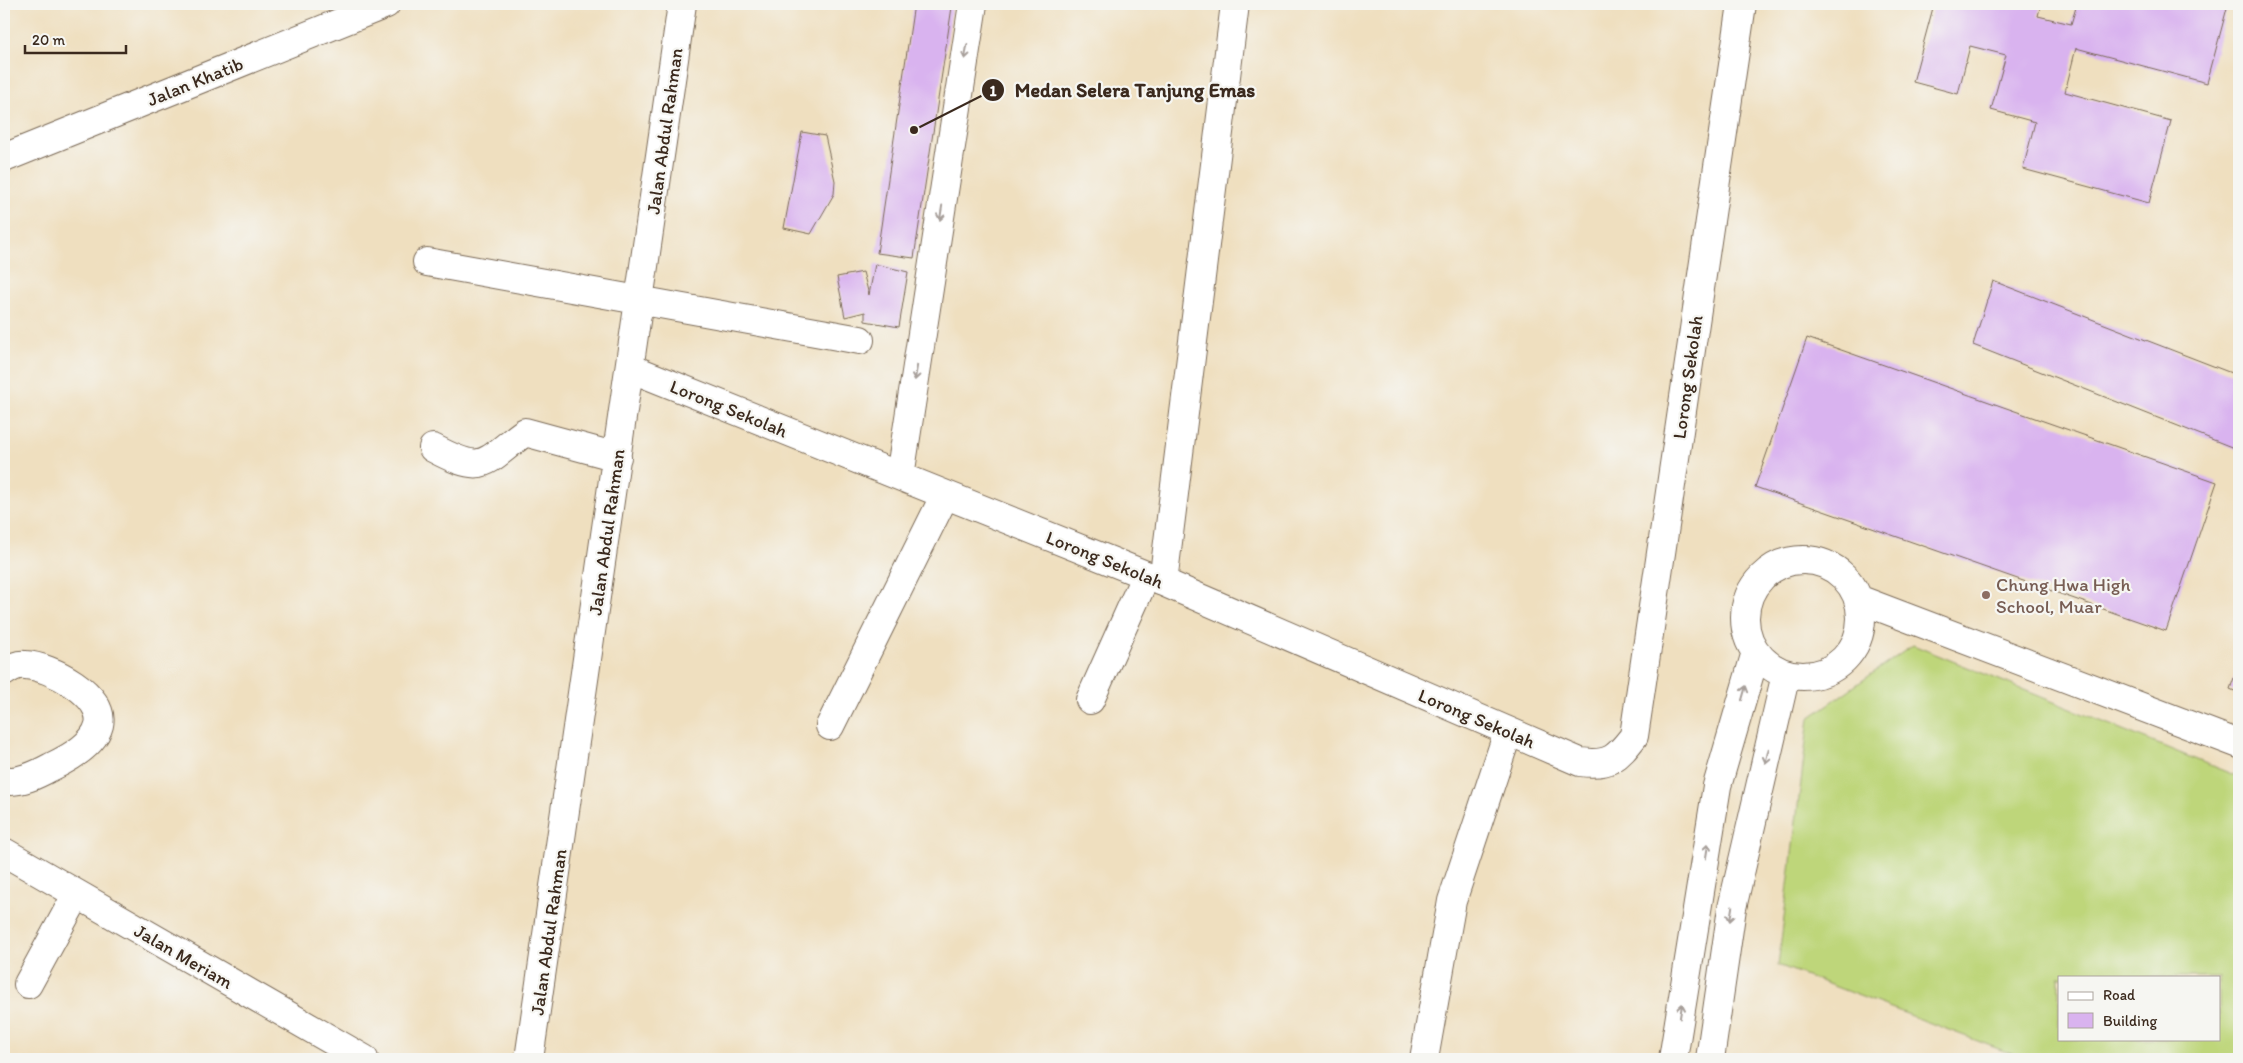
<svg xmlns="http://www.w3.org/2000/svg" width="2243" height="1063" viewBox="0 0 2243 1063" font-family="Itim,sans-serif">
	<rect width="100%" height="100%" fill="#f6f6f2"/>
	<filter id="ink" filterUnits="userSpaceOnUse"><feTurbulence type="fractalNoise" baseFrequency=".02" numOctaves="2"/><feDisplacementMap in="SourceGraphic" scale="10" xChannelSelector="R" yChannelSelector="G"/><feConvolveMatrix kernelMatrix="1 2 1 2 8 2 1 2 1" color-interpolation-filters="sRGB"/></filter>
	<filter id="wash" filterUnits="userSpaceOnUse"><feTurbulence type="fractalNoise" baseFrequency=".0096" numOctaves="4" result="noise"/><feDisplacementMap in="SourceGraphic" scale="20" xChannelSelector="R" yChannelSelector="G"/><feGaussianBlur stdDeviation="1.12" result="paint"/><feColorMatrix in="noise" values="0 0 0 0 0 0 0 0 0 0 0 0 0 0 0 0 0 1.4 0 .05"/><feComposite in="paint" operator="in"/></filter>
	<g filter="url(#wash)">
		<rect width="100%" height="100%" fill="#efdfbf"/>
		<!-- pitch -->
		<path fill="#bed67a" stroke="#7c804c" fill-rule="evenodd" d="M1913,645L2239,777V1059H2025L1778,965L1809,718ZM2059,977H2219V1039H2059Z"/>
		<g id="blocks">
			<!-- building -->
			<path fill="#d9b3ef" d="M914,4L952,7L914,258L877,253Z
				M1934,4H2041L2038,16L2071,24L2077,4H2211L2227,8L2207,83L2076,48L2065,92L2171,121L2149,203L2023,169L2035,122L1991,110L2006,55L1970,46L1958,94L1913,82Z
				M802,132L825,136L835,181L834,194L811,234L784,228Z
				M875,264L908,272L899,327L865,321V312L845,317L837,277L863,272L869,295Z
				M1993,281L2239,376V450L1973,345Z
				M1807,338L2217,482L2166,631L1755,487Z
				M2239,664V693L2230,689Z"/>
		</g>
	</g>
	<g filter="url(#ink)">
		<use href="#blocks" fill-opacity="0" stroke="#7a6956" stroke-width="1"/>
		<g fill="none" stroke-linecap="round" stroke-linejoin="round">
			<defs>
				<path id="minor" d="M4,158L386,4
					M427,262L860,340
					M630,368L1163,582L1580,762C1610,766 1617,758 1634,736L1742,4
					M433,448C486,476 482,463 525,432L617,457
					M900,476L973,4
					M1745 618a58 58 0 1 1 116 0a58 58 0 1 1-116 0Z
					M1163,582L1235,4
					M1858,599L2239,744
					M4,672C10,668 18,664 25,665C50,666 106,695 99,725C94,745 68,759 51,767C38,774 19,784 4,780
					M1090,700L1146,575
					M830,726L945,495
					M4,852L364,1059
					M28,984L77,894
					M529,1059L682,4
					M1424,1059L1452,901L1508,732
					M1673,1059L1717,786L1756,652
					M1710,1059L1732,908L1786,674"/>
			</defs>
			<!-- minor casing -->
			<use href="#minor" stroke="#7a6956" stroke-width="30"/>
			<!-- minor -->
			<use href="#minor" stroke="#fff" stroke-width="28"/>
		</g>
		<!-- one-way arrows -->
		<defs><path id="oneway-shaft" d="M-6 0H5M1.5-3L5.5 0L1.5 3" fill="none" stroke-width="1.6" stroke-linecap="round" stroke-linejoin="round" transform="scale(1.25)"/></defs>
		<g stroke="#a79f9a">
			<use href="#oneway-shaft" transform="translate(966 52) rotate(99)"/>
			<use href="#oneway-shaft" transform="translate(941 213) rotate(99)"/>
			<use href="#oneway-shaft" transform="translate(916 373) rotate(99)"/>
			<use href="#oneway-shaft" transform="translate(1744 693) rotate(-74)"/>
			<use href="#oneway-shaft" transform="translate(1767 756) rotate(103)"/>
			<use href="#oneway-shaft" transform="translate(1707 851) rotate(-81)"/>
			<use href="#oneway-shaft" transform="translate(1731 914) rotate(99)"/>
			<use href="#oneway-shaft" transform="translate(1681 1011) rotate(-81)"/>
		</g>
	</g>
	<!-- markers -->
	<circle fill="#8d6e63" stroke="#f6f6f2" stroke-width="2" cx="1986" cy="595" r="5"/>
	<g text-anchor="middle" stroke-width="4.5" stroke-linejoin="round" paint-order="stroke">
		<!-- street labels -->
		<g font-size="19" fill="#3b2a1e" stroke="#f6f6f2">
			<text transform="translate(195 81) rotate(-22)" y="7">Jalan Khatib</text>
			<text transform="translate(664 131) rotate(-82)" y="7">Jalan Abdul Rahman</text>
			<text transform="translate(1687 377) rotate(-82)" y="7">Lorong Sekolah</text>
			<text transform="translate(729 408) rotate(22)" y="7">Lorong Sekolah</text>
			<text transform="translate(606 532) rotate(-82)" y="7">Jalan Abdul Rahman</text>
			<text transform="translate(1105 559) rotate(22)" y="7">Lorong Sekolah</text>
			<text transform="translate(1477 718) rotate(23)" y="7">Lorong Sekolah</text>
			<text transform="translate(548 932) rotate(-82)" y="7">Jalan Abdul Rahman</text>
			<text transform="translate(184 956) rotate(30)" y="7">Jalan Meriam</text>
		</g>
		<!-- education labels -->
		<g font-size="19" fill="#785e54" stroke="#f6f6f2" text-anchor="start">
			<text x="1996" y="591">Chung Hwa High<tspan x="1996" dy="22">School, Muar</tspan></text>
		</g>
	</g>
	<!-- callouts -->
	<path fill="none" stroke="#3b2a1e" stroke-width="2" d="M914 130L993 90"/>
	<g fill="#3b2a1e" stroke="#f6f6f2" stroke-width="2">
		<circle cx="914" cy="130" r="5"/>
		<circle cx="993" cy="90" r="12"/>
	</g>
	<g font-size="15" text-anchor="middle" font-weight="bold" fill="#fff">
		<text x="993" y="96">1</text>
	</g>
	<g font-size="20" text-anchor="middle" font-weight="bold" fill="#3b2a1e" stroke="#f6f6f2" stroke-width="4.5" stroke-linejoin="round" paint-order="stroke">
		<text x="1135" y="97">Medan Selera Tanjung Emas</text>
	</g>
	<!-- margin -->
	<rect width="2243" height="1063" fill="none" stroke="#f6f6f2" stroke-width="20"/>
	<!-- legend -->
	<rect x="2058" y="976" width="162" height="65" fill="#f6f6f2" stroke="#aba49d"/>
	<rect x="2068" y="992" width="25" height="8" fill="#ffffff" stroke="#aba49d"/>
	<text x="2103" y="1000" font-size="15" fill="#3b2a1e">Road</text>
	<rect x="2068" y="1013" width="25" height="15" fill="#d9b3ef" stroke="#aba49d"/>
	<text x="2103" y="1026" font-size="15" fill="#3b2a1e">Building</text>
	<!-- scale -->
	<path d="M25 45v8h101v-8" fill="none" stroke="#3b2a1e" stroke-width="2.5"/>
	<text x="32" y="45" font-size="15" fill="#3b2a1e" stroke="#f6f6f2" stroke-width="4" paint-order="stroke">20 m</text>
</svg>
